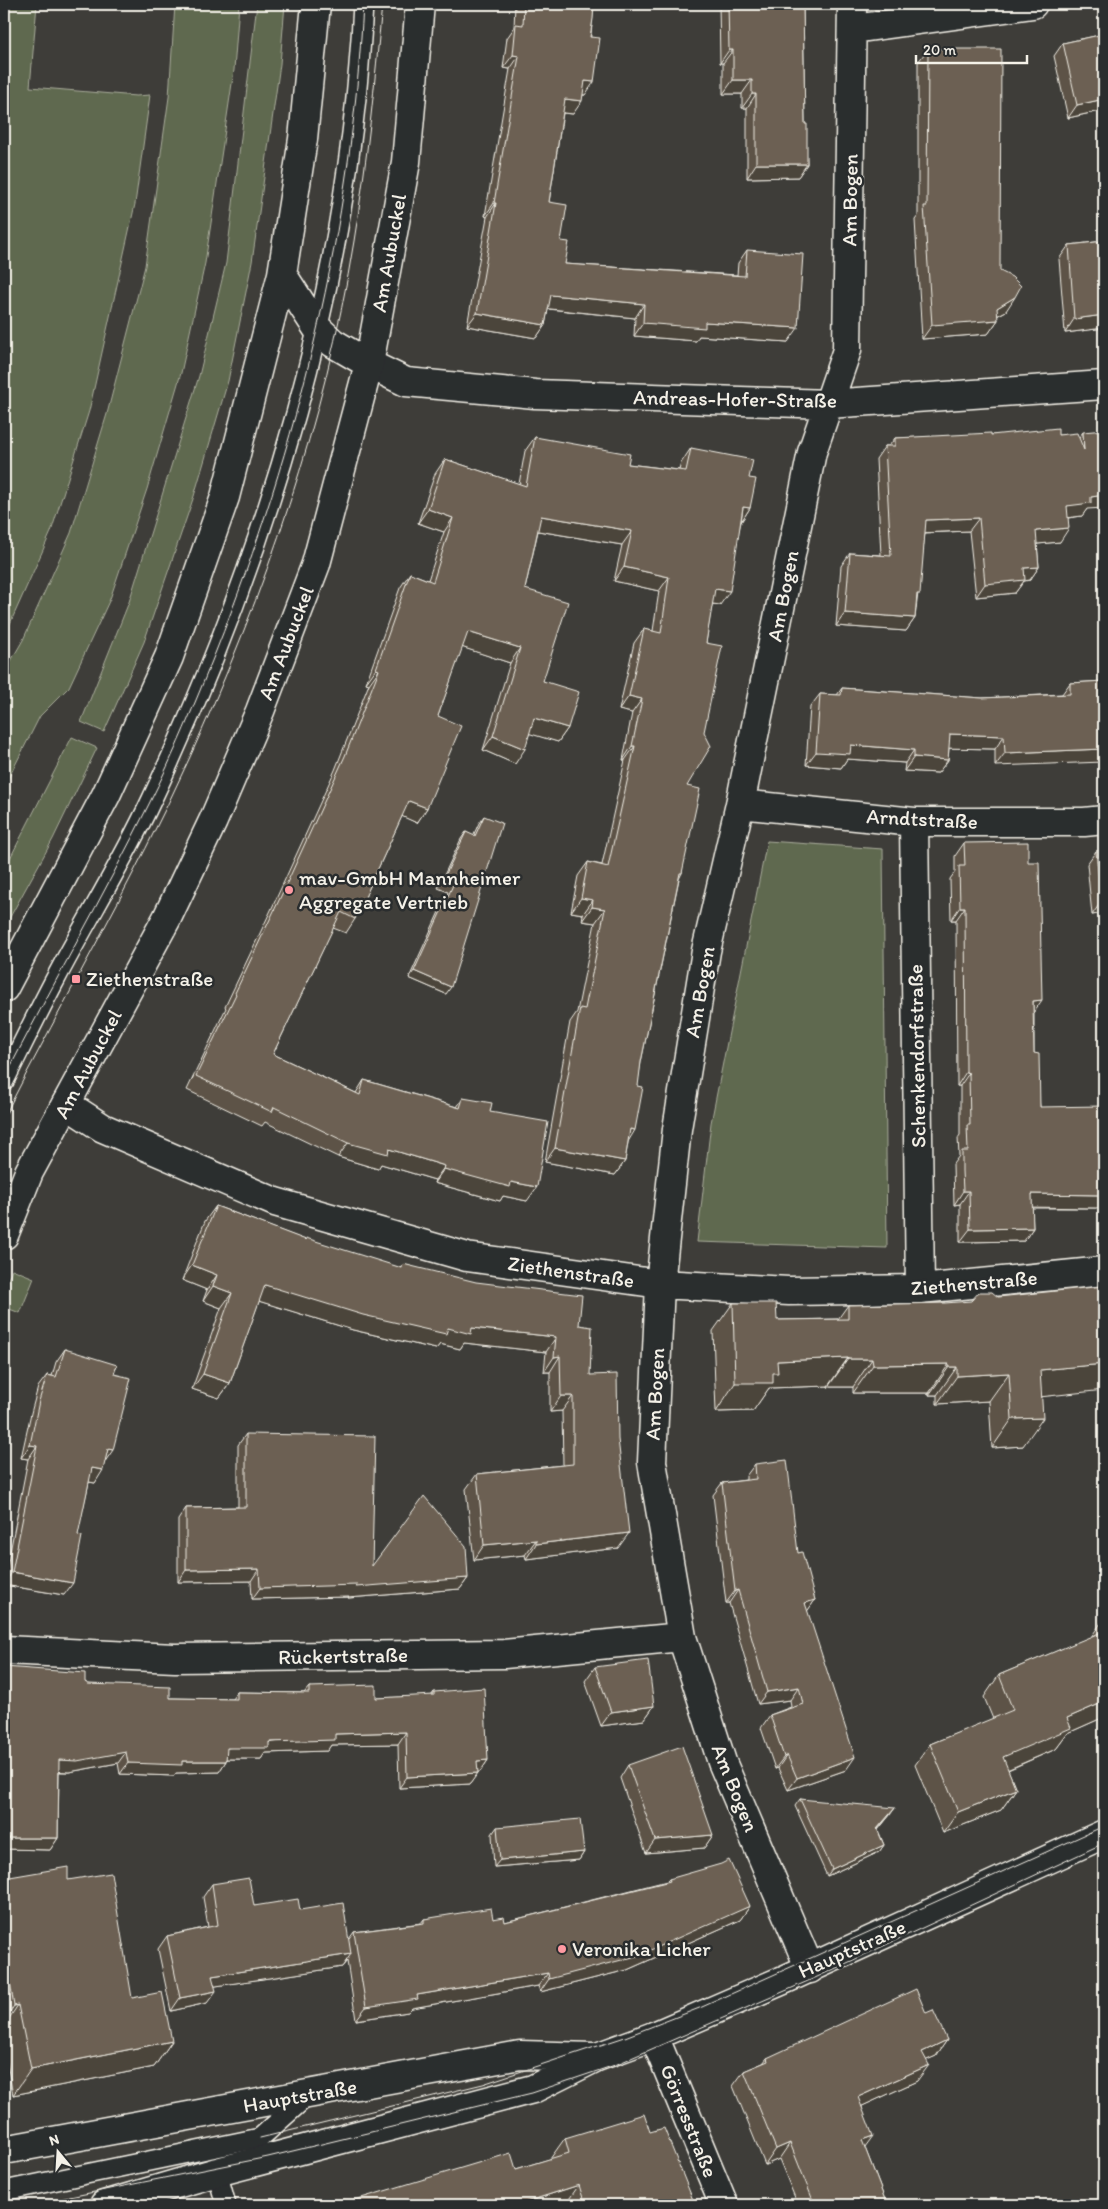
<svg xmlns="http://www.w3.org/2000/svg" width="1108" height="2209" viewBox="0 0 1108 2209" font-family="Itim,sans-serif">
	<rect width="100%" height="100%" fill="#3e3d39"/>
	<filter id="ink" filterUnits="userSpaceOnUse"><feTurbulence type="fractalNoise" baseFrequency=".02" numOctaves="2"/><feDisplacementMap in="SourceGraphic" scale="10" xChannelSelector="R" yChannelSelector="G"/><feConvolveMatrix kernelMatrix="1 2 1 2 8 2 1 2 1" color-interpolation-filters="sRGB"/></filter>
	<g filter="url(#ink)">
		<!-- green -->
		<path fill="#5f694f" stroke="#aaad9c" d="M4,4H37L30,87L136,96L150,95L135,204L89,411L51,532L4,637Z
			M175,4H239L234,70L205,263L181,373L147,489L110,599L69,687L40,716L4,787V673L23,640L71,533L107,414L145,266L169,97Z
			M257,4H285L280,64L252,262L228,381L194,496L144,642L104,732L81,722L129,602L199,376L226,263Z
			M72,737L97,748L53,839L4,928V870Z
			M767,841L883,849L887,1248L697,1242L711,1123Z
			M12,1269L34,1278L20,1313L4,1307V1290Z"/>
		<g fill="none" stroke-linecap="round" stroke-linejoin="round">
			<defs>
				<path id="lane" d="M4,1081C21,1047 38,1012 56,978C87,919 123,861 151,801C269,551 350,280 363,4
					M217,2172L226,2205
					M4,2191L260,2138L308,2095"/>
				<path id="street" d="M853,29L1033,4
					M369,364L406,382L535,394L828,404L1104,385
					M740,804L914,822H1084L1104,820
					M914,822L920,1289
					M66,1104L103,1128L275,1202L467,1257L660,1284L789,1291L920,1289L1104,1271
					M4,1650L175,1658L504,1654L682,1637
					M810,1969L722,1762L682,1637L652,1462L660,1284L677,1129L706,951L740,804L812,452L847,350L852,4
					M654,2036L724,2205"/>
				<path id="secondary" d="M282,274L317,328L333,343L369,364
					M4,988L106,795L169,657L225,497L282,274L303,139L316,4
					M4,1235L29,1172L167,918L213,821L260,711L316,564L369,364L406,162L420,4
					M4,2150L520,2055L594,2057
					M104,2205L217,2172L533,2089L597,2057L654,2036L788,1978L1104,1834"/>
			</defs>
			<!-- lane casing -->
			<use href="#lane" stroke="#f4f1e8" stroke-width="22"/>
			<!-- street casing -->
			<use href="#street" stroke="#f4f1e8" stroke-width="31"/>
			<!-- secondary casing -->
			<use href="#secondary" stroke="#f4f1e8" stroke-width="31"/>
			<!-- lane -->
			<use href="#lane" stroke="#2a2d2e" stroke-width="19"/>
			<!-- street -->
			<use href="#street" stroke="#2a2d2e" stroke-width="28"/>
			<!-- secondary -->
			<use href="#secondary" stroke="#2a2d2e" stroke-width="28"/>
			<!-- tram -->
			<path stroke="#f4f1e8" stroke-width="1" d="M4,1079C51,987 103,897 149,804C174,755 195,703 216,651C298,445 352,226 363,4
				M4,1117C65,997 134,880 190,757C265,593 325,419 354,241C367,162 375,83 382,4
				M260,2138L483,2084L625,2037L702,2007L1104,1826
				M30,2205L268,2157L532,2093L615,2065L815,1978L1104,1843"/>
		</g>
		<!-- wall -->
		<path fill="#5d5347" stroke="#f4f1e8" d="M515,4H594L585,95H583L573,114L563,113L549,202L561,241L565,264L737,275L738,263L747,250L788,342L699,336L696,341L634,336L635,318L548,309L545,325L536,338L467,326L487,217L485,216L510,69L503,68L507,38L514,28Z
			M719,4H803L805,124L807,164L798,177L747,178V108H742V94H723V63H720Z
			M1104,34V110L1068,118L1054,56L1063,43Z
			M928,49L1006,311L997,316L998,320L988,334L922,339L915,220L918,216V62Z
			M1104,241V328L1065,333L1059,259L1069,245Z
			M1083,432L1087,509L1082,516L1068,518L1060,542L1037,544L1039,567L1030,580L1024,581L1015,593L976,597L969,531L925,533L915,618L906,631L836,626L841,566L850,553L881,555L876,459L885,446H889L895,438L991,435H1058L1079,437Z
			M535,437L628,464L679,470L681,463L691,448L749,478L750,508L741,522L720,605L712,604L706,643L687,786L682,873L679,879L641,1062L625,1161L615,1175L545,1162L570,1022L577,1012L595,923L582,921L583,914L571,912L578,876L588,862L602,865L625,760H623L632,713L619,710L634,643L644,629L653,631L659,591L614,581L622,545L538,531L525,589L543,681L568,728L558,742L530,733L515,764L483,750L510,663L462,647L438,716L427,808L417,823L402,816L355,919L346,933L333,928L273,1054L356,1093L364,1080L457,1107L463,1098L490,1112L527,1201L503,1196L500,1201L434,1183L435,1180L381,1164L378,1169L338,1157L265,1122L262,1126L187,1090L226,1008L225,1007L271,910L335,770L369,684L366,683L400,588L410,573L428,580L444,532L418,523L435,474L445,459L519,484L525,451Z
			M1104,681L995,766V749L949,748L948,760L938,773L904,771L905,763L847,759L841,768L806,765L810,707L820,694L837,695L842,688L982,698L1062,694L1070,683Z
			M484,816L446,994L409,978L448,892L438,888L461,839L466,832L473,836L479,823Z
			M964,843L1034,1012V1053L1040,1107L1096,1208H1032L1033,1228L1024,1241L960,1242V1204L954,1205L953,1164L959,1156L958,1138L960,1135V1086H957L956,920H951L950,879L955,872V856Z
			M1096,851H1104V913L1092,915L1087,864Z
			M216,1206L305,1240L401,1268L403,1264L579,1325L590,1375L618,1548L526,1559L525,1555L474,1560L466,1489L477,1474L563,1465L562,1411L550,1412V1372H544L546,1352L464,1343L460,1349L440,1344L436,1349L353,1330L259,1301L230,1383L219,1398L192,1389L221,1308L203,1301L207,1290L182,1280L205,1221Z
			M733,1303L777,1320L838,1319L848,1305L945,1303L1042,1397L1023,1446L992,1448L989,1401L937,1404V1395H929V1393H853V1387H828V1386L769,1388L753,1411L716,1412L713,1331Z
			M65,1349L114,1374L105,1461L95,1483L89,1482L64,1595L4,1585V1583L28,1459L21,1458L31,1413L38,1387L47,1375L52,1376L56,1362Z
			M246,1434L372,1566L468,1578L460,1589L348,1598L349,1597L252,1599L251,1581L178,1582V1520L186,1508L238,1507V1445Z
			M755,1464L798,1553L815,1600L807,1611L846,1770L788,1790L778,1768L775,1769L761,1728L770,1715L791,1707L790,1700L758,1704L729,1603H726L713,1495L722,1483L746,1480V1476Z
			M1104,1619V1717L1068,1733L1056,1749L1008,1770L1016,1789L1001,1810L943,1833L915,1765L930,1744L993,1719L984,1697L999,1675L1091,1637L1103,1620Z
			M595,1667L654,1706L644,1720L601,1726L585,1681Z
			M85,1682L88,1684L170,1698L232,1699L237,1692L304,1693L309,1687L376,1698L431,1696L434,1692L488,1760L480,1772H478L470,1784L399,1788L398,1744L331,1745L327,1751L265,1753L261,1759H226V1761L219,1772L176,1773L174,1776L120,1774L118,1763L69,1772H59L58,1838L50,1850L4,1849Z
			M628,1765L713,1835L704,1848L646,1853L620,1778Z
			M800,1799L890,1815L878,1830L884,1845L879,1852L827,1876L795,1806Z
			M497,1827L584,1852L579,1860L494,1867L492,1834Z
			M4,1878L68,1880L132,1998L172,2041L154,2067L13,2095L4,2048Z
			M669,1879L750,1906L740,1920L627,1970L540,1992L538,1986L412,2008L408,2012L356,2020L347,1961L342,1967L215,1986L207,2003L171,2011L158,1949L167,1936L208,1927L203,1897L212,1884L254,1906L300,1910L349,1939L354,1932L421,1923L424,1919H493L505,1922L667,1881Z
			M926,2013L947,2040L936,2056L926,2060L917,2081L862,2106L865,2148L887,2205H798L779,2159L765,2165L733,2086L744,2071L763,2063L767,2058Z
			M650,2132L693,2200L689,2205H338L516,2169L550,2159L565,2138Z"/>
		<!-- shaded-wall -->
		<path fill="#4c443a" stroke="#f4f1e8" d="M729,50H733L723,63H720Z
			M513,55L519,56L510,69L503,68Z
			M733,80H752L742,94H723Z
			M585,81L594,82L585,95L575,94Z
			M752,94H756L747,108H742Z
			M565,99L582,101L573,114L556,112Z
			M1104,99V110L1068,118L1077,105Z
			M756,164H807L798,177L747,178Z
			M494,203H496L487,217L485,216Z
			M551,295L644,304L635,318L541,308Z
			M1015,297L1006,311L987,321L998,320L988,334L922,339L932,325L997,308Z
			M477,313L545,325L536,338L467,326Z
			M1104,315V328L1065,333L1074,319Z
			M705,322L798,328L788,342L699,336L696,341L634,336L643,323Z
			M1104,495V508L1087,509L1082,516L1058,519L1067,506L1091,497Z
			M743,507L750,508L741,522Z
			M428,509L453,518L444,532L418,523Z
			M541,516L632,531L622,545L532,530Z
			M979,518L969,531L917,533L926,520Z
			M1069,528L1060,542L1027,545L1036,531Z
			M624,567L669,577L659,591L614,581Z
			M1039,567L1030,580L1024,581L1015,593L976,597L985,584L1024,568Z
			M715,589L730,591L720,605L705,603Z
			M845,613L915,618L906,631L836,626Z
			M468,632L520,648L510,663L458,646Z
			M376,669L379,670L369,684L366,683Z
			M629,696L642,699L632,713L619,710Z
			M534,718L568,728L558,742L524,732Z
			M950,734L1004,736L995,749L940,748Z
			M493,736L525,749L515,764L483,750Z
			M851,745L914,750L905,763L847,759L841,768L806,765L816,752Z
			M632,746H635L625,760H623Z
			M1104,749V762L995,766L1005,753Z
			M914,757L948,760L938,773L904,771Z
			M409,801L427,808L417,823L399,815Z
			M581,898L593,900L583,914L571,912Z
			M1104,901V913L1092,915L1101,902Z
			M592,907L605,909L595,923L582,921Z
			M960,907H965L956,920H951Z
			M414,971L451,987L446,994L409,978Z
			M1042,1000L1033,1013V1001Z
			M966,1072L969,1073L960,1086H957Z
			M630,1129L635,1130L626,1145Z
			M348,1143L389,1149L445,1166L435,1180L381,1164L378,1169L338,1157Z
			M555,1148L625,1161L615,1175L545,1162Z
			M444,1169L537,1187L527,1201L503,1196L500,1201L434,1183Z
			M963,1191H969L960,1204L954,1205Z
			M1032,1194L1104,1195V1207L1096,1208L1023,1207Z
			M1033,1228L1024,1241L960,1242L970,1229Z
			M192,1265L217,1275L207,1290L182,1280Z
			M265,1285L448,1328H472L556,1337L546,1352L464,1343L460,1349L440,1344L436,1349L353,1330L255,1300Z
			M213,1286L232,1293L221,1308L203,1301Z
			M560,1356L550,1372H544L554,1357Z
			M848,1358L828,1386L769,1388L753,1411L716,1412L735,1383L777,1361Z
			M848,1359H872L853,1387H828Z
			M949,1364L929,1393H853L873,1365Z
			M1104,1364V1390L1021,1399L1040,1370Z
			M949,1367H957L937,1395H929Z
			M1009,1373L989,1401L937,1404L957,1376Z
			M203,1374L230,1383L219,1398L192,1389Z
			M561,1396H573L562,1411L550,1412Z
			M1043,1418L1023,1446L992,1448L1012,1419Z
			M30,1445L37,1446L28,1459L21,1458Z
			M108,1449L113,1450L104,1463Z
			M92,1468L103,1470L95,1483L83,1481Z
			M629,1533L618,1548L526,1559L536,1544Z
			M536,1540L525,1555L474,1560L484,1545Z
			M259,1569L251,1581L178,1582L186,1570Z
			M12,1572L73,1583L64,1595L4,1585Z
			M468,1578L460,1589L348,1598L349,1597L252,1599L260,1588Z
			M738,1590L729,1603H726L735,1591Z
			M815,1600L806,1613L805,1603Z
			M799,1687L790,1700L758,1704L767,1692Z
			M1104,1702V1717L1068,1733L1056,1749L988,1778L1003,1757L1067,1718Z
			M654,1706L644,1720L601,1726L611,1712Z
			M406,1732L398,1744L331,1745L327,1751L265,1753L261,1759H219L227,1748L335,1734Z
			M126,1752L118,1763L69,1772L51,1771L59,1760Z
			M787,1755L778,1768L775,1769L784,1757Z
			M855,1757L846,1770L788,1790L797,1778Z
			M488,1760L480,1772H470L477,1761Z
			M182,1761H226L219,1772L176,1773L174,1776L120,1774L128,1763Z
			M478,1773L470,1784L399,1788L407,1777Z
			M1016,1789L1001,1810L943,1833L958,1812Z
			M895,1808L890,1815L872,1836L877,1829Z
			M713,1835L704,1848L646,1853L655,1840Z
			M4,1838H58L50,1850L4,1849Z
			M884,1845L879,1852L827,1876L832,1869Z
			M584,1852L579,1860L494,1867L500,1860Z
			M750,1906L740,1920L627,1970L540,1992L549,1979Z
			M351,1954L342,1967L203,1988L212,1976Z
			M548,1973L538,1986L412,2008L408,2012L356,2020L366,2007L417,1995Z
			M216,1991L207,2003L171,2011L180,1998Z
			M18,2005L4,2026V2021L14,2006Z
			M947,2040L936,2056L911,2067L922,2052Z
			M172,2041L154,2067L13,2095L31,2069Z
			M929,2065L917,2081L847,2113L858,2097Z
			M873,2136L862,2151V2140Z
			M790,2143L779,2159L765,2165L776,2149Z
			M579,2185L565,2205H524L526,2202Z
			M693,2200L689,2205H675Z"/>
		<!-- building -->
		<path fill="#6c6153" stroke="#f4f1e8" d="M524,4H594L593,19L590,37L600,38L594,82L585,81L582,101L565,99L549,202L567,205L561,241L569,242L565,264L745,276L747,250L803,254L798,328L705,322V328L643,323L644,304L551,295L545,325L477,313L496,203H494L519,56L513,55L516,24L523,25Z
			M728,4H803L805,124H807V164H756V94H752V80H733V50H729Z
			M1104,34V99L1077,105L1063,43Z
			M928,49H1001L1000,271L1012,277L1021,286L1015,297L997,308L998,320L932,325L924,206H927Z
			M1104,241V315L1074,319L1069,245Z
			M1058,428V435L1077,433L1084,450L1083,432L1104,430V495L1091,497V503L1067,506L1069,528L1036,531L1039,567L1024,568L1025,580L985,584L979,518L926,520L920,594H917L915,618L845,613L850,553L891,556L885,446H895V438L991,433V435Z
			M535,437L630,454L628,464L686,471L691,448L753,460L749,478L756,479L750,508L743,507L730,591L715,589L706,643L722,646L704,732L711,746L687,786L700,789L682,873H680L641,1062L638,1086L643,1087L635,1130L630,1129L625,1161L555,1148L580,1008L585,1009L605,909L592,907L593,900L581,898L588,862L608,867L635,746H632L642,699L629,696L644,629L661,633L669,577L624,567L632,531L541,516L525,589L568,602L543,681L579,692L568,728L534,718L525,749L493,736L520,648L468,632L438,716L461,726L427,808L409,801L355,919L341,912L273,1054L360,1095L364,1080L460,1108L463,1098L492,1103L490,1112L548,1122L537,1187L511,1182L510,1187L444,1169L445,1166L389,1149L388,1154L348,1143L274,1107L272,1112L196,1076L236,994L235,993L281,896L345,756L379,670L376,669L410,573L433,582L453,518L428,509L445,459L526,486Z
			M1104,681V749L1005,753L1004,736L950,734L948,760L914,757V750L851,745L850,754L816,752L820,694L841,695L842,688L982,698L1070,694V683Z
			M484,816L502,823L451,987L414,971L453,885L443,880L466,832L475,836Z
			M1028,842V862H1039L1042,1000L1033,1001L1034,1053L1039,1054L1040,1107L1103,1106V1112H1104V1195L1032,1194L1033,1228L970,1229L969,1191H963L962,1171V1151H968L967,1125H970L969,1073L966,1072L965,907H960L959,866H965L964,843Z
			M1096,851H1104V901L1101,902Z
			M216,1206L306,1240V1238L402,1268L403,1264L476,1282L582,1295L579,1325L592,1327L590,1375L617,1374L618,1439L629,1533L536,1544V1540L484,1545L477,1474L573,1464V1396H561L560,1356L554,1357L556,1337L472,1328L471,1334L448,1328L446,1334L363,1315L265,1285L230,1383L203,1374L232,1293L213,1286L217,1275L192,1265Z
			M1104,1286V1364L1040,1370L1043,1418L1012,1419L1009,1373L957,1376V1367H949V1364L873,1365L872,1359H848V1358L777,1361L778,1373H773V1383H735L733,1303H776L777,1320L848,1319V1305L945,1303L971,1301L979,1292H992L998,1297Z
			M65,1349L117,1365L114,1374L131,1378L113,1450L108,1449L103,1470L92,1468L78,1535L82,1536L73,1583L12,1572L37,1446L30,1445L39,1401L47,1375L56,1377Z
			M246,1434L375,1436L372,1566L424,1496L466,1546L468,1578L356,1587L357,1585L260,1588L259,1569L186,1570V1508L246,1507Z
			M787,1460L798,1553L802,1552L815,1600L805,1603L855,1757L797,1778L787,1755L784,1757L770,1715L803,1704L799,1687L767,1692L738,1590L735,1591L722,1483L756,1479L755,1464Z
			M1104,1631V1702L1067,1718L1071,1728L1003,1757L1016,1789L958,1812L930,1744L1013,1710L999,1675Z
			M648,1660L654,1706L611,1712L595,1667Z
			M4,1667L85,1673V1682L88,1684L170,1687V1698L237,1699V1692L309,1693V1687L376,1685V1698L434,1695V1692L484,1688L488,1760L477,1761L478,1773L407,1777L406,1732L335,1734V1740L269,1742V1748H227L226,1761H182V1765L128,1763L126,1752L77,1761L59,1760L58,1838H4Z
			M682,1746L713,1835L655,1840L628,1765Z
			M800,1799L895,1808L877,1829L884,1845L832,1869Z
			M580,1819L584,1852L500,1860L497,1827Z
			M729,1860L750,1906L637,1956L549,1979L548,1973L417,1995L418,1999L366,2007L354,1932L424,1923V1919L491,1908L493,1919L504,1917L505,1922L670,1881L669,1879L721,1864Z
			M68,1867V1880L111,1873L132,1998L162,1992L172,2041L31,2069L18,2005L14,2006L4,1945V1878Z
			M249,1878L254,1906L298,1899L300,1910L343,1903L351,1954L212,1976L216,1991L180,1998L167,1936L218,1925L212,1884Z
			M916,1989L926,2013L933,2010L947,2040L922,2052L929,2065L858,2097L873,2136L862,2140L887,2205H809L814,2203L790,2143L776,2149L744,2071L768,2061L767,2058Z
			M644,2114L650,2132L664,2128L693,2200L675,2205H585L579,2185L526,2202V2205H338L511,2153L516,2169L569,2153L565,2138Z"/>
	</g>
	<!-- markers -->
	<g fill="#ff9aa2" stroke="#2a2d2e" stroke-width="2">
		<circle cx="289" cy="890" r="5"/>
		<rect x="71" y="974" width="10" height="10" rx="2.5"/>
		<circle cx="562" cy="1949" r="5"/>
	</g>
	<g text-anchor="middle" stroke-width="5" stroke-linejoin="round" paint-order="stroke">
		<!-- street labels -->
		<g font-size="21" fill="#f4f1e8" stroke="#2a2d2e">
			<text transform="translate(850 200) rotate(-89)" y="7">Am Bogen</text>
			<text transform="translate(389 253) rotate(-80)" y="7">Am Aubuckel</text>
			<text transform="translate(735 399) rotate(1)" y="7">Andreas-Hofer-Straße</text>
			<text transform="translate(783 596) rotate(-79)" y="7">Am Bogen</text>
			<text transform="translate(286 643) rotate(-69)" y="7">Am Aubuckel</text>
			<text transform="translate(922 819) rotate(3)" y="7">Arndtstraße</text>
			<text transform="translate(700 992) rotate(-80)" y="7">Am Bogen</text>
			<text transform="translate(917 1056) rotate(-91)" y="7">Schenkendorfstraße</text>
			<text transform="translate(88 1064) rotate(-62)" y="7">Am Aubuckel</text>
			<text transform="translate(571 1272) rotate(8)" y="7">Ziethenstraße</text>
			<text transform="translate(974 1283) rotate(-5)" y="7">Ziethenstraße</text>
			<text transform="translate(655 1394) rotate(-87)" y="7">Am Bogen</text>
			<text transform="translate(343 1656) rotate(-1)" y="7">Rückertstraße</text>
			<text transform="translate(735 1788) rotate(68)" y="7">Am Bogen</text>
			<text transform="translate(852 1949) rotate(-24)" y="7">Hauptstraße</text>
			<text transform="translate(300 2096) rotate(-10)" y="7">Hauptstraße</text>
			<text transform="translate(689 2121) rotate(68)" y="7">Görresstraße</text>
		</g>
		<!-- poi labels -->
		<g font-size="21" fill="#f4f1e8" stroke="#2a2d2e" text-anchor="start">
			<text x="299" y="885">mav-GmbH Mannheimer<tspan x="299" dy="24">Aggregate Vertrieb</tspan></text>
			<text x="86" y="986">Ziethenstraße</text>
			<text x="572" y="1956">Veronika Licher</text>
		</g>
	</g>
	<!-- margin -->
	<rect width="1108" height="2209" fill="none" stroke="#2a2d2e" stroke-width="20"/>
	<rect x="10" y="10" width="1088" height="2189" fill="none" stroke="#f4f1e8" stroke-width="2" filter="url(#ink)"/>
	<!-- north arrow -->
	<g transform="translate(58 2152) rotate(342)" stroke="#2a2d2e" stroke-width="4" paint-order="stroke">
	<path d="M0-4L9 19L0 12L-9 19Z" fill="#f4f1e8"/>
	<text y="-8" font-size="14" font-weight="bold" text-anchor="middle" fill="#f4f1e8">N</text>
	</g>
	<!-- scale -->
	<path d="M916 55v8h111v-8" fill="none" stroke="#f4f1e8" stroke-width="2.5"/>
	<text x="923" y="55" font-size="15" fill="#f4f1e8" stroke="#2a2d2e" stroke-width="4" paint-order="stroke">20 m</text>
</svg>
